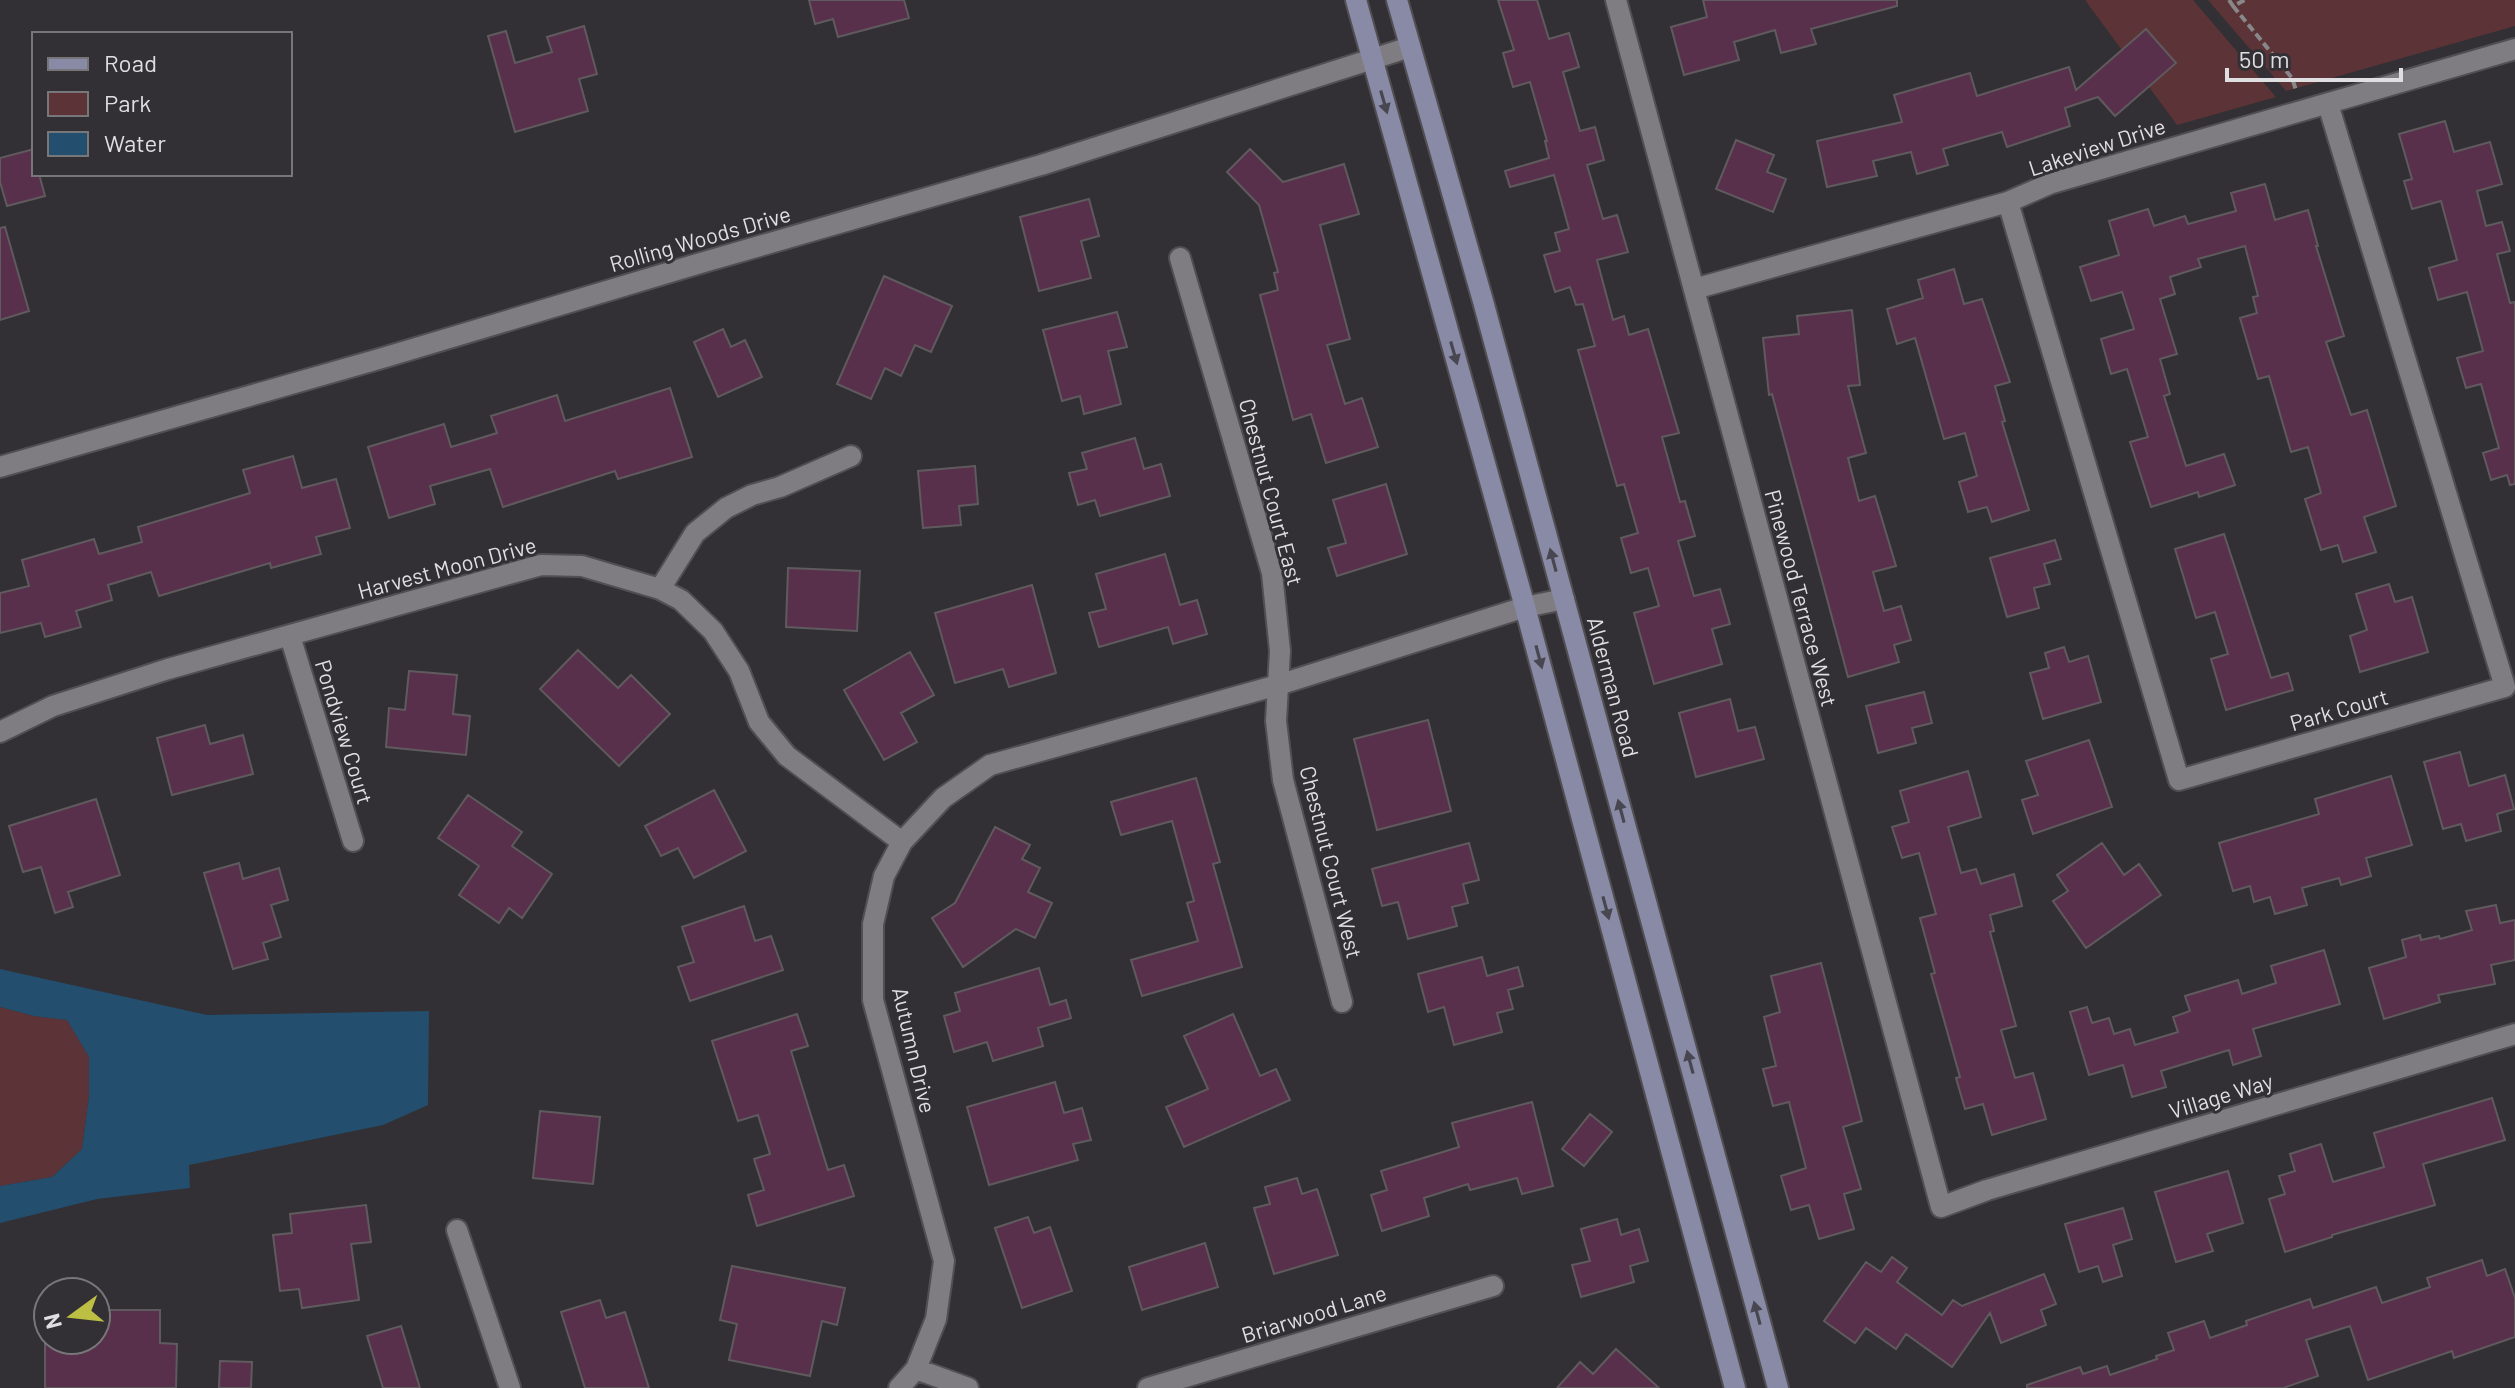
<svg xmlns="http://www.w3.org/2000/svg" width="2515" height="1388" viewBox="0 0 2515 1388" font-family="Barlow,sans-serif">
	<rect width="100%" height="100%" fill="#323034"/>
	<!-- green -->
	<path fill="#5c3438" d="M2085,0H2193L2276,97L2177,125Z
		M2208,0H2515V26L2286,91Z
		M0,1007L34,1016L67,1020L89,1057V1096L82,1149L52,1177L0,1186Z"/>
	<!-- water -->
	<path fill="#234e6d" d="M0,969L207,1015L429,1011L428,1105L383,1125L189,1165L190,1188L97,1199L0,1223V1186L52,1177L82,1149L89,1096V1057L67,1020L34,1016L0,1007Z"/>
	<!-- building -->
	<path fill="#59304c" stroke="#5f5a5d" stroke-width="2" d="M809,0H904L909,18L838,37L833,19L815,24Z
		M1498,0H1537L1549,39L1569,33L1579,67L1563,72L1580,131L1595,127L1604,160L1587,165L1603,219L1617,215L1628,252L1597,260L1613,320L1624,316L1629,335L1648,329L1679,433L1662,437L1680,502L1685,501L1695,536L1678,541L1694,596L1720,589L1730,624L1712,629L1722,664L1654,684L1634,613L1659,606L1648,568L1631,573L1621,538L1638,533L1624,484L1617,486L1578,350L1595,346L1583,304L1576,305L1570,287L1555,292L1544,255L1560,251L1555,233L1569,229L1554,175L1510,187L1505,171L1549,158L1545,141H1547L1530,82L1513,87L1503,53L1514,50Z
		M1703,0H1897V6L1811,29L1816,44L1781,53L1775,30L1734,42L1739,60L1684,75L1671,27L1707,17Z
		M584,26L597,74L579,79L588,111L515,132L488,36L506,31L515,63L552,52L547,37Z
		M2146,29L2176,63L2115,116L2098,97L2065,108L2070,126L2007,147L2002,132L1943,149L1948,165L1917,174L1911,152L1873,161L1877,176L1827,187L1817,141L1902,122L1894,95L1970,73L1977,96L2069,67L2076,90Z
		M2445,121L2454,152L2490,142L2502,184L2477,191L2486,226L2502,222L2510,251L2497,254L2510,303L2515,302V484L2510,485L2507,475L2491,480L2483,453L2499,448L2481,384L2466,388L2457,358L2483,351L2467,292L2438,300L2429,268L2457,260L2441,201L2412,209L2404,181L2412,179L2399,134Z
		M1736,140L1774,155L1767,172L1786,179L1773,212L1716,189Z
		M34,149V174H39L45,196L7,206L0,182V158Z
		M1250,149L1283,182L1344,164L1359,214L1320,225L1350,339L1327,345L1345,404L1362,398L1378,447L1326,463L1311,414L1293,420L1260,295L1278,290L1274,273L1278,272L1259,205L1227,172Z
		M2265,184L2275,220L2308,210L2318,246H2316L2344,336L2326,342L2351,415L2367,410L2396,506L2364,517L2376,552L2343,562L2338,545L2321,550L2305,499L2321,493L2308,447L2291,452L2269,376L2258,379L2240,318L2257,313L2253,297L2258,296L2245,246L2198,259L2201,267L2170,277L2175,294L2160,299L2177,354L2160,359L2170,394L2164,396L2186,466L2224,454L2235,485L2199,497L2198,492L2151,507L2130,442L2148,437L2127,369L2111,374L2101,339L2134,329L2122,292L2091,301L2080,267L2119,255L2109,221L2148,209L2154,226L2185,216L2188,224L2236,211L2231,193Z
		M1089,199L1099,236L1081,241L1091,278L1039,291L1020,217Z
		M5,227L29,311L0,320V228Z
		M1954,269L1964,304L1982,299L2010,382L1995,386L2005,421L2002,422L2029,510L1992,522L1987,507L1968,512L1959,482L1977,476L1965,433L1944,439L1915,338L1897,344L1887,309L1923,298L1918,280Z
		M884,276L952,306L931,352L915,345L901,376L885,368L871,399L837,384Z
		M1852,310L1860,385L1848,386L1866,453L1848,458L1859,501L1875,496L1896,566L1873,572L1884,611L1901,606L1911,640L1894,645L1899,662L1848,677L1772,394L1769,395L1763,338L1799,334L1797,316Z
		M1117,312L1127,347L1108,351L1121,404L1084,414L1080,396L1062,401L1043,330Z
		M723,329L731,347L745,340L762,377L718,397L694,342Z
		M670,388L692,457L618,479L615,471L503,507L490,469L430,486L435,504L389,518L368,447L444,424L451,447L497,433L491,416L557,395L565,421Z
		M1135,438L1144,469L1161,464L1170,496L1100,516L1095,500L1078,505L1069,473L1087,469L1082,453Z
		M293,456L302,488L336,479L350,528L316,537L321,554L271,568L270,563L159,596L151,572L108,585L112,600L76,611L81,627L45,637L41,623L0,633V593L29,586L22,560L94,539L99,554L142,542L138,527L250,493L243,470Z
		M975,466L978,504L959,506L961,525L923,528L918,471Z
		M1386,484L1407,554L1337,576L1328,548L1346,543L1333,500Z
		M2224,534L2271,678L2288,673L2293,690L2226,710L2211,659L2228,654L2215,612L2196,618L2175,549Z
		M2055,540L2061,559L2044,564L2050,584L2034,588L2039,608L2007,617L1990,558Z
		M1165,554L1180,605L1197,600L1207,634L1173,644L1168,627L1099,647L1089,613L1106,609L1096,574Z
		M788,568L860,571L857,631L786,627Z
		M2389,584L2395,602L2412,597L2428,652L2360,672L2350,636L2367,630L2356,594Z
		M1032,585L1056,673L1009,687L1003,669L955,683L935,613Z
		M2064,647L2069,662L2088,656L2101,702L2043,719L2030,673L2049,668L2045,653Z
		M578,650L618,688L631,675L670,714L619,766L540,689Z
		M910,652L934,695L901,713L917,742L884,760L844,690Z
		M409,671L457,675L453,714L470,716L466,755L386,747L389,708L405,710Z
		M1924,692L1932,723L1912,728L1916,743L1878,753L1866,706Z
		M1730,699L1738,731L1755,727L1764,759L1696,777L1679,713Z
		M1428,720L1451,811L1377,830L1354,739Z
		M205,725L210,744L243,735L253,774L172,795L157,738Z
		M2089,740L2112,807L2033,834L2022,800L2038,795L2026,761Z
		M2460,752L2469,786L2505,775L2514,809L2497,814L2501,831L2466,841L2461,824L2443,829L2424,762Z
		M1968,771L1981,817L1948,827L1961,873L1976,869L1981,884L2014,874L2022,906L1990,915L1994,931L1990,932L2016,1026L2001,1030L2015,1078L2033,1073L2046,1119L1992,1135L1983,1104L1965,1109L1956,1078L1960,1077L1931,974L1935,973L1920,918L1936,914L1919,853L1902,858L1892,827L1909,822L1900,791Z
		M2391,776L2412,845L2366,858L2371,876L2341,885L2339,878L2302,888L2307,905L2275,914L2270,897L2254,902L2250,886L2233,891L2219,843L2319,814L2315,799Z
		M1196,778L1220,862L1213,864L1242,967L1142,996L1131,960L1198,941L1187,903L1194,901L1172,821L1121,835L1111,802Z
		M714,790L746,851L694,878L678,848L661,856L645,826Z
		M468,795L522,832L512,846L552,874L522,918L509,908L499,923L459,895L479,866L438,838Z
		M96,799L120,875L68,892L73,907L55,913L41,867L23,872L9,826Z
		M995,827L1030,845L1022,859L1040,868L1028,892L1052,903L1035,938L1016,929L963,967L932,918L955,903Z
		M1469,843L1479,880L1463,884L1468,903L1452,907L1457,926L1408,939L1398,902L1382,906L1372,869Z
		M2102,843L2124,875L2139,864L2161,895L2086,948L2053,901L2068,891L2057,875Z
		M239,863L243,879L279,868L288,900L271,905L281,937L263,943L268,959L233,969L204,873Z
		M2496,905L2500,923L2515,920V960L2491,965L2495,984L2438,995L2440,1002L2384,1019L2369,968L2406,957L2402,940L2420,935L2421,940L2439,936L2440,939L2472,930L2466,911Z
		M744,906L755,941L771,936L783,970L690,1001L678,967L694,962L682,927Z
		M2324,950L2340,1004L2253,1029L2261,1056L2233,1065L2229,1050L2161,1071L2166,1087L2132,1097L2123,1065L2089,1075L2070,1012L2087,1007L2092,1023L2109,1018L2114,1034L2130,1029L2135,1045L2178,1032L2173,1017L2190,1011L2185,996L2238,980L2242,994L2276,983L2271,966Z
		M1482,957L1487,976L1518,967L1523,986L1508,990L1513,1009L1497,1013L1502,1032L1454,1045L1444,1007L1428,1012L1418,974Z
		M1821,963L1862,1121L1843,1127L1861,1189L1844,1194L1854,1229L1819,1239L1809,1205L1791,1210L1781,1176L1806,1168L1789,1102L1773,1106L1763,1069L1776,1066L1764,1017L1780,1012L1771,976Z
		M1039,968L1050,1005L1066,1000L1071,1018L1038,1028L1043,1046L993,1061L987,1042L954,1052L944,1016L960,1011L955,993Z
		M797,1014L808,1046L791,1051L828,1170L844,1165L854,1196L757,1226L748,1195L764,1190L754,1159L770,1154L758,1115L738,1121L712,1041Z
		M1233,1014L1260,1076L1276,1069L1290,1100L1184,1147L1166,1107L1208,1089L1184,1036Z
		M1055,1082L1064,1113L1082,1108L1091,1140L1073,1144L1078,1160L989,1185L967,1107Z
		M2492,1098L2505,1140L2423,1164L2435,1205L2332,1235V1237L2285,1252L2269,1199L2285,1194L2279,1176L2295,1171L2290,1154L2321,1144L2333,1182L2384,1167L2374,1133Z
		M1532,1102L1553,1186L1522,1194L1517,1178L1470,1190L1468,1184L1424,1198L1429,1216L1382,1231L1371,1195L1387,1190L1381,1171L1459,1147L1452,1123Z
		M540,1111L600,1117L593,1184L533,1178Z
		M1590,1114L1612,1132L1584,1166L1562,1149Z
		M2228,1171L2243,1223L2207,1234L2213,1251L2176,1262L2155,1192Z
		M1297,1178L1302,1194L1317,1189L1338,1255L1274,1274L1254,1208L1270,1204L1265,1187Z
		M366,1205L371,1242L351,1244L359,1300L302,1308L299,1289L280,1291L273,1235L292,1233L290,1214Z
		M2123,1208L2132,1239L2113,1245L2122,1276L2103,1282L2098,1266L2079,1272L2065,1224Z
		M1028,1217L1034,1233L1050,1227L1072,1291L1022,1308L995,1228Z
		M1617,1219L1621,1235L1639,1229L1648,1261L1630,1266L1634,1282L1581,1297L1572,1265L1590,1261L1581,1229Z
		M1205,1243L1218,1287L1142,1310L1129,1267Z
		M1892,1257L1907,1268L1897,1282L1942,1315L1953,1300L1962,1306L2044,1274L2056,1304L2041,1310L2046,1325L2001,1343L1990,1313L1952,1367L1906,1334L1896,1349L1866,1328L1855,1343L1824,1321L1866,1262L1881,1272Z
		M2482,1260L2487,1276L2505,1269L2515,1298V1337L2454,1358L2452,1351L2368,1380L2350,1326L2306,1340L2318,1376L2283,1388H2027V1385L2080,1367L2083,1374L2107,1366L2110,1375L2157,1359L2156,1356L2174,1350L2168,1333L2204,1321L2210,1338L2247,1325L2246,1321L2310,1299L2313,1308L2376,1287L2382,1303L2430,1287L2427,1278Z
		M732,1266L845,1288L837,1325L822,1321L810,1376L729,1360L737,1324L720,1320Z
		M600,1300L606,1318L625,1312L649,1388H585L561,1312Z
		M96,1310H160V1343L177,1344L176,1388H45V1340H96Z
		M401,1326L420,1388H383L367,1336Z
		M1616,1349L1659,1388H1557L1580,1362L1593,1374Z
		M220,1361L252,1362L251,1388H219Z"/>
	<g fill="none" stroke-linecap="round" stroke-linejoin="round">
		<defs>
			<path id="minor" d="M1616,0L1941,1207L1987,1190L2515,1034
				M2008,202L2179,780L2505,687L2328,104
				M1180,258L1272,573L1280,651L1276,721L1283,780L1342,1002
				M1694,289L2008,202L2049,184L2515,49
				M0,467L379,359L704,262L1041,165L1410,47
				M660,589L695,533L726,508L752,495L780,487L851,456
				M290,636L353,841
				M0,732L53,706L168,669L541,565L582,566L660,589L681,600L713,631L739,671L759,722L787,756L902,842
				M457,1230L510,1388
				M916,1369L968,1388
				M899,1388L916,1369L936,1319L944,1261L873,1000V924L884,876L902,842L943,798L990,765L1278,685L1525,607L1564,599
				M1148,1388L1493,1286"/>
			<path id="secondary" d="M1356,0L1525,607L1735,1388
				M1397,0L1483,301L1778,1388"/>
		</defs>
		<!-- minor casing -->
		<use href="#minor" stroke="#514f53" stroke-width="24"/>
		<!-- secondary casing -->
		<use href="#secondary" stroke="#514f53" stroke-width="24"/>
		<!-- path -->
		<path stroke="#88878a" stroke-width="4" stroke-dasharray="8 4" stroke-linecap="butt" d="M2229,0L2233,6L2245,0
			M2233,6L2292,78L2296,90"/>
		<!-- minor -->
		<use href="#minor" stroke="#807d82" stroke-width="20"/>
		<!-- secondary -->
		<use href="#secondary" stroke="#888aa6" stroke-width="20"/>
	</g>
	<!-- one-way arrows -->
	<defs><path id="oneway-solid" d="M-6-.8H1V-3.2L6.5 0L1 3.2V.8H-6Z" transform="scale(2)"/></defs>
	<g fill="#484650">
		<use href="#oneway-solid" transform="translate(1384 102) rotate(74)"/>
		<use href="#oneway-solid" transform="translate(1454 353) rotate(74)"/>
		<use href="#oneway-solid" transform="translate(1553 560) rotate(-105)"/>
		<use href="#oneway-solid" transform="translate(1539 657) rotate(75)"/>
		<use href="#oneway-solid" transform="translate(1621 811) rotate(-105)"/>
		<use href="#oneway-solid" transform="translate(1606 908) rotate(75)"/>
		<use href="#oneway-solid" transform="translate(1690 1062) rotate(-105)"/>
		<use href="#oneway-solid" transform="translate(1757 1313) rotate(-105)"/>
	</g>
	<g text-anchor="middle" stroke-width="6" stroke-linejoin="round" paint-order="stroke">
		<!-- street labels -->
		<g font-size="22" fill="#dfdee1" stroke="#323034">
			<text transform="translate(2097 147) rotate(-18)" y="8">Lakeview Drive</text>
			<text transform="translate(700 239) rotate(-16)" y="8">Rolling Woods Drive</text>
			<text transform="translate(1271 492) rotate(75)" y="8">Chestnut Court East</text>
			<text transform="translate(447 568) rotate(-15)" y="8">Harvest Moon Drive</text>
			<text transform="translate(1801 598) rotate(75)" y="8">Pinewood Terrace West</text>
			<text transform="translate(1613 687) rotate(75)" y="8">Alderman Road</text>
			<text transform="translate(2339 710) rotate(-16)" y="8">Park Court</text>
			<text transform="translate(344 732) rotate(73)" y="8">Pondview Court</text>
			<text transform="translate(1331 862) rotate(76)" y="8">Chestnut Court West</text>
			<text transform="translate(914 1050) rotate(77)" y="8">Autumn Drive</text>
			<text transform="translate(2221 1096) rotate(-17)" y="8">Village Way</text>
			<text transform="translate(1314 1314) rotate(-17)" y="8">Briarwood Lane</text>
		</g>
	</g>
	<!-- legend -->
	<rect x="32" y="32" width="260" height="144" fill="#323034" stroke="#777679" stroke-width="2"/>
	<rect x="48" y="58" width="40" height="12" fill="#888aa6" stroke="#777679" stroke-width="2"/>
	<text x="104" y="72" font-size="24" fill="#dfdee1">Road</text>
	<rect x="48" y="92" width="40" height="24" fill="#5c3438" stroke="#777679" stroke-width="2"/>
	<text x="104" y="112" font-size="24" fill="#dfdee1">Park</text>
	<rect x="48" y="132" width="40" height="24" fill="#234e6d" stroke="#777679" stroke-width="2"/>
	<text x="104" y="152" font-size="24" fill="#dfdee1">Water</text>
	<!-- north arrow -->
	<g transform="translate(72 1316) rotate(255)"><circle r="38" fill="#323034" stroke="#777679" stroke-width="2"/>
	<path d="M0-6L14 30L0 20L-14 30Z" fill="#bcbf44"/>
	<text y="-12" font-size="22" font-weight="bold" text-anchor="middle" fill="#dfdee1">N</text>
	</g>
	<!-- scale -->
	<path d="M2227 68v12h174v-12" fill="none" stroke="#dfdee1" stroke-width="4"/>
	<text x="2239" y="68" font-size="24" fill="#dfdee1" stroke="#323034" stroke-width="6" paint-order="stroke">50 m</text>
</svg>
